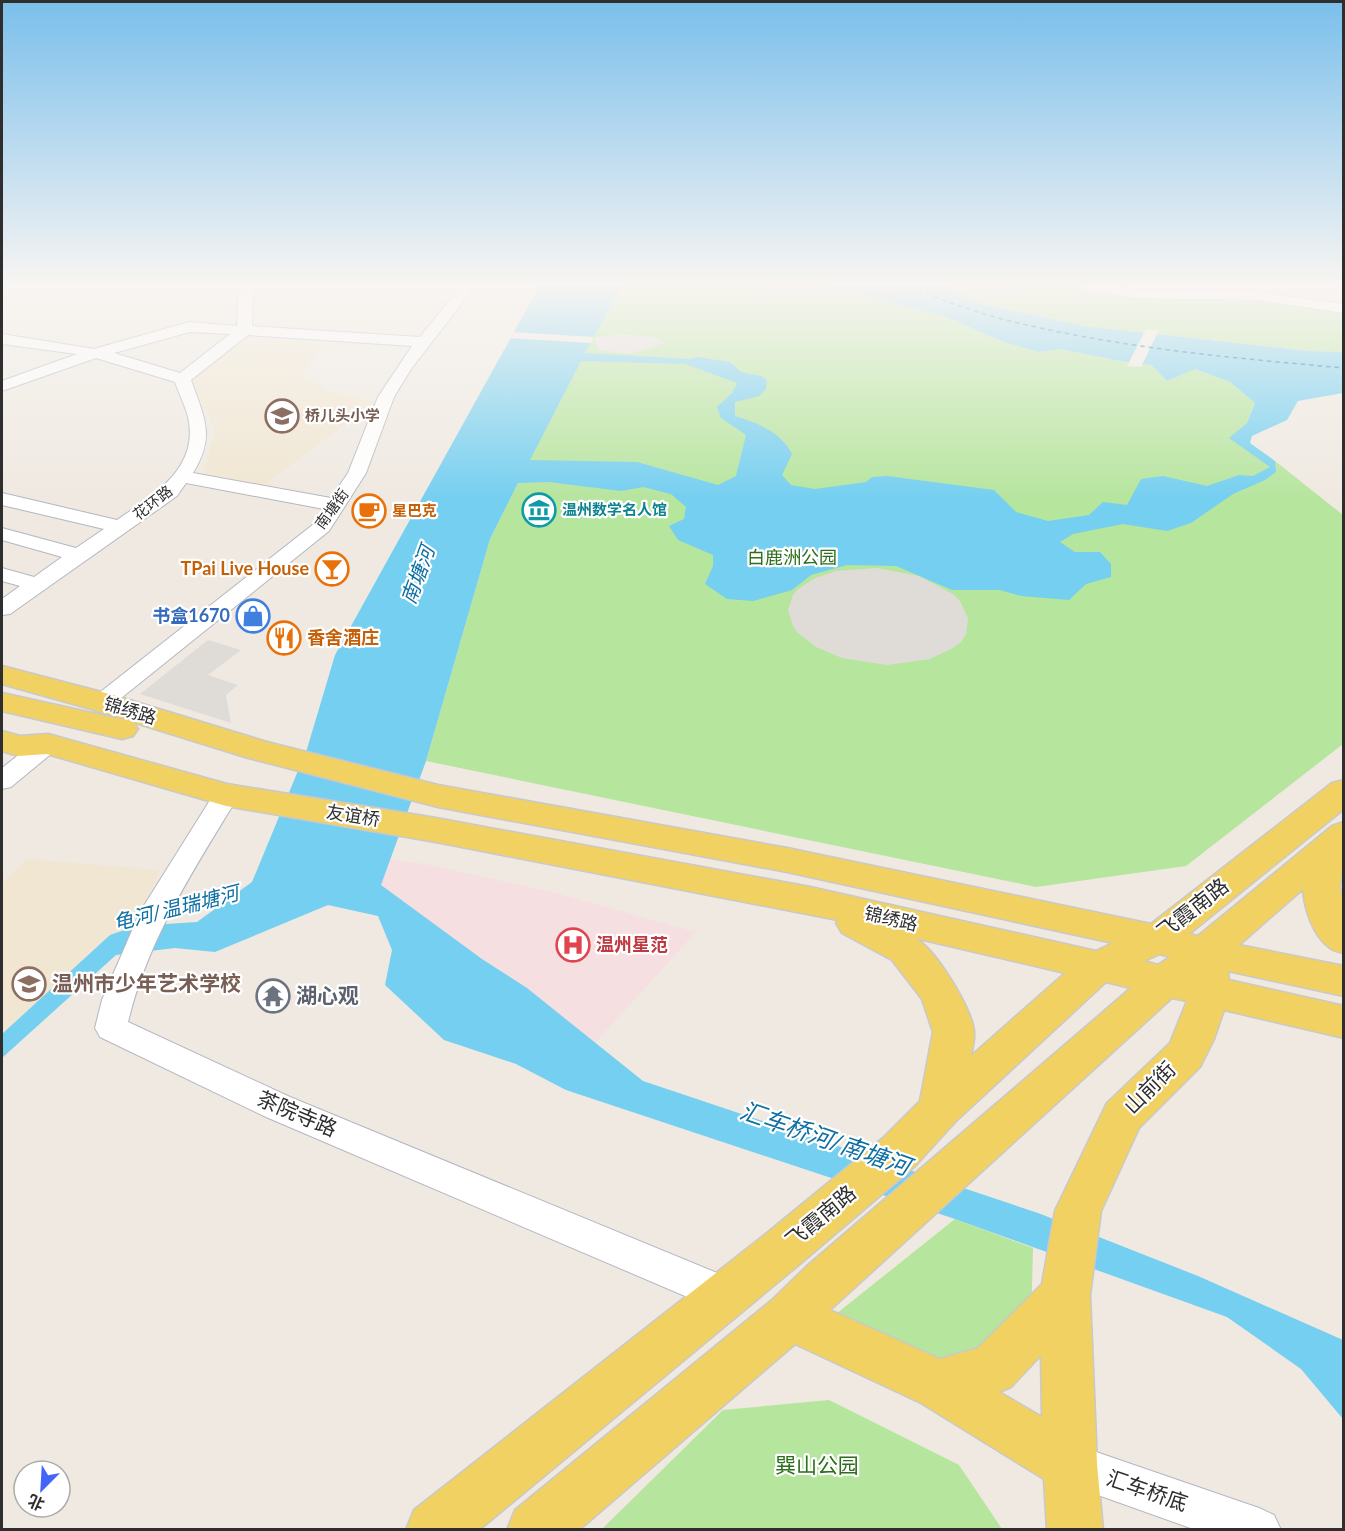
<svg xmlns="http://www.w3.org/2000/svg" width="1345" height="1531" viewBox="0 0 1345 1531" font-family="Lato,'Noto Sans SC',sans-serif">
	<rect width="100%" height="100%" fill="#efe9e1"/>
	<!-- education -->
	<path fill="#f0e6d1" d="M244,337L328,343L300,376L332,392L374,402L263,486L203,473L215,430L192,384V377Z
		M27,859L160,870L136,926L110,935L2,1034V883Z"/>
	<!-- medical -->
	<path fill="#f5dfe0" d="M390,859L430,865L552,892L696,932L594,1044L527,988L482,959L380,886Z"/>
	<!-- green -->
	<path fill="#b6e59e" d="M623,285H824L946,317L1004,342L1039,352L1060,349L1125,362L1152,365L1167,381L1195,369L1230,382L1255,403L1247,423L1230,438L1275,461L1343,515V744L1186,866L1036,887L426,761L490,539L561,396Z
		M943,285H1072L1100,292L1145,298L1273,301L1343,313V352L1308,351L1084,326L981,304Z
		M955,1219L1033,1248L1031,1322L951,1376L831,1318Z
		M829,1400L959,1465L1002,1529H602L723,1410Z"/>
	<!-- plaza -->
	<path fill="#dfdcd8" d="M620,334L655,337L665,343L631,354L598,350L595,343L596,337Z
		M877,568L919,576L953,594L960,601L968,618L966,634L961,642L953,648L930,659L887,665L842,658L816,647L798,633L793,626L788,610L793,595L798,589L815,578L836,571Z
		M208,640L241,650L208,675L238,685L226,695L231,723L140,694Z"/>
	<!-- water -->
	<path fill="#75cff0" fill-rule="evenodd" d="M540,285H623L585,353L690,359L697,357L730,362L741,372L761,376L767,380L766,389L759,396L735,402V416C758,423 781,432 792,454L782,475L791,485L815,489L866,482L872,477L887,476L994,490L1016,512L1048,521L1089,515L1103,502L1127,505L1141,479L1163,476L1207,486L1239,475L1253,476L1270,467L1229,438L1247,423L1255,403L1230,382L1195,369L1167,381L1152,365L1125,362L1060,349L1039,352L1004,342L946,317L824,285H943L981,304L1084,326L1308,351L1343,352V393L1298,401L1287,420L1252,436L1250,443L1275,461L1276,472L1265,480L1233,494L1191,523L1167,531L1123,524L1073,534L1060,542L1075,552H1100L1111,564V577L1086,584L1069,600L1021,596L1000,590H952L896,566L847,565L811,575L792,590L753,601L727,599L705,584L713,566V555L678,540L669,526L684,519L686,507L671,494L643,487L621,491L549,482L518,483L490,539L426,761L381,885L482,959L527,988L643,1081L1038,1213L1198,1276L1343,1340V1419L1301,1369L1227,1317L955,1219L566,1090L516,1064L444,1040L385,985L392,950L378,916L328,905L215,952L175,948L116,955L2,1058V1034L110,935L136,926L197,922L252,882L307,749L335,655ZM581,361L685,364L737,383L732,393L717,407L721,418L746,435L736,476L718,485L637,462L530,460Z"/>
	<!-- pier -->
	<path fill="#efe9e1" d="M1146,329L1159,330L1141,367L1127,366Z
		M511,332L594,337L591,343L508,338Z"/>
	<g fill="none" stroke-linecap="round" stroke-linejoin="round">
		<!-- ferry -->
		<path stroke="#0d6fa3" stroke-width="1.5" stroke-dasharray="4.5 4" stroke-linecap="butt" d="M902,285C938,298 973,312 1010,321C1120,348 1232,358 1344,368"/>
		<defs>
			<path id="minor" d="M239,285H253L252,326L420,337L462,285H476L411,369L394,397L366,473L329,531L110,707L102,709L94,707L90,702L94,697L315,523L324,509L186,483L177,496L10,614L2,615V599L20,586L2,581V568L34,577L62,557L2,540V528L76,548L104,529L2,505V493L117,520C152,496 200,469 188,417C185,405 179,394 175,382L96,358L2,391V381L77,354L2,344V334L94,349L189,322L237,326ZM190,332L230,334L180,373L114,353ZM248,335L412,346L378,397L348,473L331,498L193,473C216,436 204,417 191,380Z
				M1082,285H1109L1133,290L1258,292L1344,304V313L1258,300L1133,298L1084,288Z
				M48,736L57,739L60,744L57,749L11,787L2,789V768L39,739Z
				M226,787L235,789L239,795C195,868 148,938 128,1022L290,1097L739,1282L745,1295L739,1308L726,1313L713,1308L266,1117L100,1037L95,1028L102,1000L140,912L217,789Z
				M1070,1443L1259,1508L1274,1515L1281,1530H1196L1070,1485L1055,1479L1049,1464L1055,1449Z"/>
			<path id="major" d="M2,666L113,695L267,742L438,785L787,848L1151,924L1332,783L1344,780V809L1189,934L1198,936L1332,826L1344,822V854L1340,886L1344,909V953C1339,952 1333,951 1330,948C1313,936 1304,908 1303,889L1239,945L1344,966V996L1228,971L1229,980L1344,1006V1038L1224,1010L1214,1039L1200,1067L1139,1128L1101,1211L1090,1295L1097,1464L1103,1530H1047L1044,1479L921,1403L795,1344L579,1530H507L515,1510L772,1300L807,1266L1131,988L1106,982L955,1122L915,1166L801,1263L479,1530H406L414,1510L767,1233L883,1138L920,1101L933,1032L922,999L892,960L842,933L836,923L838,920L436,842L226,806L47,754L18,756L2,751V731L20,736L48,734L227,784L436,818L810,887L1096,951L1113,943L787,872L438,807L245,757L91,709L2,684ZM915,938L1065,973L971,1056C972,1049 975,1040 974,1032C973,1010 935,948 915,938ZM1160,954L1170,957L1158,965L1144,961ZM1172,998L1187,1001L1170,1043L1107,1103L1055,1211L1042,1284L978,1348L940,1359L830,1310ZM1041,1355L1042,1417L999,1392L1011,1387Z
				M2,693L133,722L138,729L133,736L122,739L2,711Z"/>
		</defs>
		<!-- minor casing -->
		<use href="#minor" stroke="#b4b7c1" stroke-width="2"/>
		<!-- major casing -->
		<use href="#major" stroke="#c9c9c9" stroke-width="3"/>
		<!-- minor -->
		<use href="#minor" fill="#fff" fill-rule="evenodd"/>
		<!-- major -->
		<use href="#major" fill="#f2d163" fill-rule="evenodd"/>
	</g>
	<!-- sky -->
	<linearGradient id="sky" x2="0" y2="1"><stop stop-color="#7abfeb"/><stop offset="0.57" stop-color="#f8f5f2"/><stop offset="1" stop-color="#f8f5f2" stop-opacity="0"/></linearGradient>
	<rect width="1345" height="499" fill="url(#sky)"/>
	<!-- icons -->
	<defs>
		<symbol id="school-ring" viewBox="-11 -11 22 22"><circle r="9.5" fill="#fff" stroke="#8d6e63" stroke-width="1.5"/><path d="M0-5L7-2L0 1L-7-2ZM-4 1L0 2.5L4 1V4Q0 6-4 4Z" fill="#8d6e63"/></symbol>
		<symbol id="museum-ring" viewBox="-11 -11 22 22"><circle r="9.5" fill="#fff" stroke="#0f9aa8" stroke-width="1.5"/><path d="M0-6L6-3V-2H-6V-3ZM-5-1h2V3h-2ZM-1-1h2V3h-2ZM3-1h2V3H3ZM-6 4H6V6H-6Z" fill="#0f9aa8"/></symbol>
		<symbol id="cafe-ring" viewBox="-11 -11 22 22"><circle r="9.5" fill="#fff" stroke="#e8710a" stroke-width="1.5"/><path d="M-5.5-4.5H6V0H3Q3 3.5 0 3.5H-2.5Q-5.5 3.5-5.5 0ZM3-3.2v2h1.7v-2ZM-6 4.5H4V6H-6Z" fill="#e8710a"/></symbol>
		<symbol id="bar-ring" viewBox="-11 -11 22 22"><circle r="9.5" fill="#fff" stroke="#e8710a" stroke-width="1.5"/><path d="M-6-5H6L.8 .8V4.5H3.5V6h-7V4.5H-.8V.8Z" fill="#e8710a"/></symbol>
		<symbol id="shop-ring" viewBox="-11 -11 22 22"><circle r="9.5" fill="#fff" stroke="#3f7fe0" stroke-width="1.5"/><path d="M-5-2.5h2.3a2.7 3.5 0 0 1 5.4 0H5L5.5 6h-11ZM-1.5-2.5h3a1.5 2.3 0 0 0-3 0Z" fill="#3f7fe0"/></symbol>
		<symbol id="restaurant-ring" viewBox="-11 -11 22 22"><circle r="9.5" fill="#fff" stroke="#e8710a" stroke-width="1.5"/><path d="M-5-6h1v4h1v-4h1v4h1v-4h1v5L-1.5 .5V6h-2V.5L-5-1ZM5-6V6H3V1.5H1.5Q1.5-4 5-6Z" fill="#e8710a"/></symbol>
		<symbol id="hospital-ring" viewBox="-11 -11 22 22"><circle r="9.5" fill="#fff" stroke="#e0444e" stroke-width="1.5"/><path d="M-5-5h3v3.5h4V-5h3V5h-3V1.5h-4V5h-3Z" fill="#e0444e"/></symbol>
		<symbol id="temple-ring" viewBox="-11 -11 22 22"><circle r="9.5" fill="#fff" stroke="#6b7280" stroke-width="1.5"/><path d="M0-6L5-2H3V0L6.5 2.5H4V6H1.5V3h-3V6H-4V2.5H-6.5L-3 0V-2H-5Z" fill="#6b7280"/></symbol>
	</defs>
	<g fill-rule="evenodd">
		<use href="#school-ring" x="263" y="397" width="38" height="38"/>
		<use href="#museum-ring" x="520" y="491" width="38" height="38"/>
		<use href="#cafe-ring" x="350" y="492" width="38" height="38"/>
		<use href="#bar-ring" x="313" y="550" width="38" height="38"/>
		<use href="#shop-ring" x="234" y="597" width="38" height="38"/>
		<use href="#restaurant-ring" x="265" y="619" width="38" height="38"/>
		<use href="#hospital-ring" x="554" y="926" width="38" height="38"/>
		<use href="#school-ring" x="10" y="965" width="38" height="38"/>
		<use href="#temple-ring" x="254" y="977" width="38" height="38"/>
	</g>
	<g text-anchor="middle" stroke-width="4.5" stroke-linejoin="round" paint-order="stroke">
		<!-- far-education labels -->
		<g font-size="15" font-weight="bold" fill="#785e54" stroke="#fff" text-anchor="start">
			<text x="305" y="421">桥儿头小学</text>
		</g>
		<!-- far-street labels -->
		<g font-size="15" fill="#2e2e2e" stroke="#fff">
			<text transform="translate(153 503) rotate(-38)" y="5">花环路</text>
			<text transform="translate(332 509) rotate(-54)" y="5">南塘街</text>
		</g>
		<!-- far-culture labels -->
		<g font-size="15" font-weight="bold" fill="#0d838f" stroke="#fff" text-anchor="start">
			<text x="562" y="515">温州数学名人馆</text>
		</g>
		<!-- far-food labels -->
		<g font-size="15" font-weight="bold" fill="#c56008" stroke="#fff" text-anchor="start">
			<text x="392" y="516">星巴克</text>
		</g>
		<!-- park labels -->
		<g font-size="18" fill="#2c6e1b" stroke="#fff">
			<text x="792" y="564">白鹿洲公园</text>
		</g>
		<!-- food labels -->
		<g font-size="18" font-weight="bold" fill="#c56008" stroke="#fff" text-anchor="end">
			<text x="309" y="575">TPai Live House</text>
			<text x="307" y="644" text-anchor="start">香舍酒庄</text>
		</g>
		<!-- shop labels -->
		<g font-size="18" font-weight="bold" fill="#366cbe" stroke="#fff" text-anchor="end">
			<text x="230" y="622">书盒1670</text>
		</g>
		<!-- street labels -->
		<g font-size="18" fill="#2e2e2e" stroke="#fff">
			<text transform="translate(130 711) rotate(17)" y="6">锦绣路</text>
			<text transform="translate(353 816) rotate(9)" y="6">友谊桥</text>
			<text transform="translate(891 919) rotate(13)" y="6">锦绣路</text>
		</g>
		<!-- health labels -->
		<g font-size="18" font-weight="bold" fill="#be3a42" stroke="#fff" text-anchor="start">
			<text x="596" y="951">温州星范</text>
		</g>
		<!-- water labels -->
		<g font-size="20" font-style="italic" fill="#0d6fa3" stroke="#fff">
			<text transform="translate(418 575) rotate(-70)" y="7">南塘河</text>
			<text transform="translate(176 908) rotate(-14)" y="7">龟河/温瑞塘河</text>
		</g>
		<!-- near-street labels -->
		<g font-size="21" fill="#2e2e2e" stroke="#fff">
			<text transform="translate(1193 909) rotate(-38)" y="7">飞霞南路</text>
			<text transform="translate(1150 1088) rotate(-45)" y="7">山前街</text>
			<text transform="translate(297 1114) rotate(23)" y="7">茶院寺路</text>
			<text transform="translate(821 1217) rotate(-40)" y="7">飞霞南路</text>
			<text transform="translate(1147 1491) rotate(19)" y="7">汇车桥底</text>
		</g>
		<!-- near-education labels -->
		<g font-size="21" font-weight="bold" fill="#785e54" stroke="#fff" text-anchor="start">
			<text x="52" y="991">温州市少年艺术学校</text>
		</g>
		<!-- near-worship labels -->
		<g font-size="21" font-weight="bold" fill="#5b616d" stroke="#fff" text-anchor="start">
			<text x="296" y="1003">湖心观</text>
		</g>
		<!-- near-park labels -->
		<g font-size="21" fill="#2c6e1b" stroke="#fff">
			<text x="817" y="1473">巽山公园</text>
		</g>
		<!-- near-water labels -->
		<g font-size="24" font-style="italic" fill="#0d6fa3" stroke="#fff">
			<text transform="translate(825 1139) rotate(19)" y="8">汇车桥河/南塘河</text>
		</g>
	</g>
	<!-- border -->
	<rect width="1345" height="1531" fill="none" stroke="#2e2e2e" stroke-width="6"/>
	<!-- north arrow -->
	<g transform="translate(42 1489) rotate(204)"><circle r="28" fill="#ffffff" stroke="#ababab" stroke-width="1.5"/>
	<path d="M0-4.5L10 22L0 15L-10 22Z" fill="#4264fb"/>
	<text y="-9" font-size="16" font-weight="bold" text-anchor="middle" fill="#2e2e2e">北</text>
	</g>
</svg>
